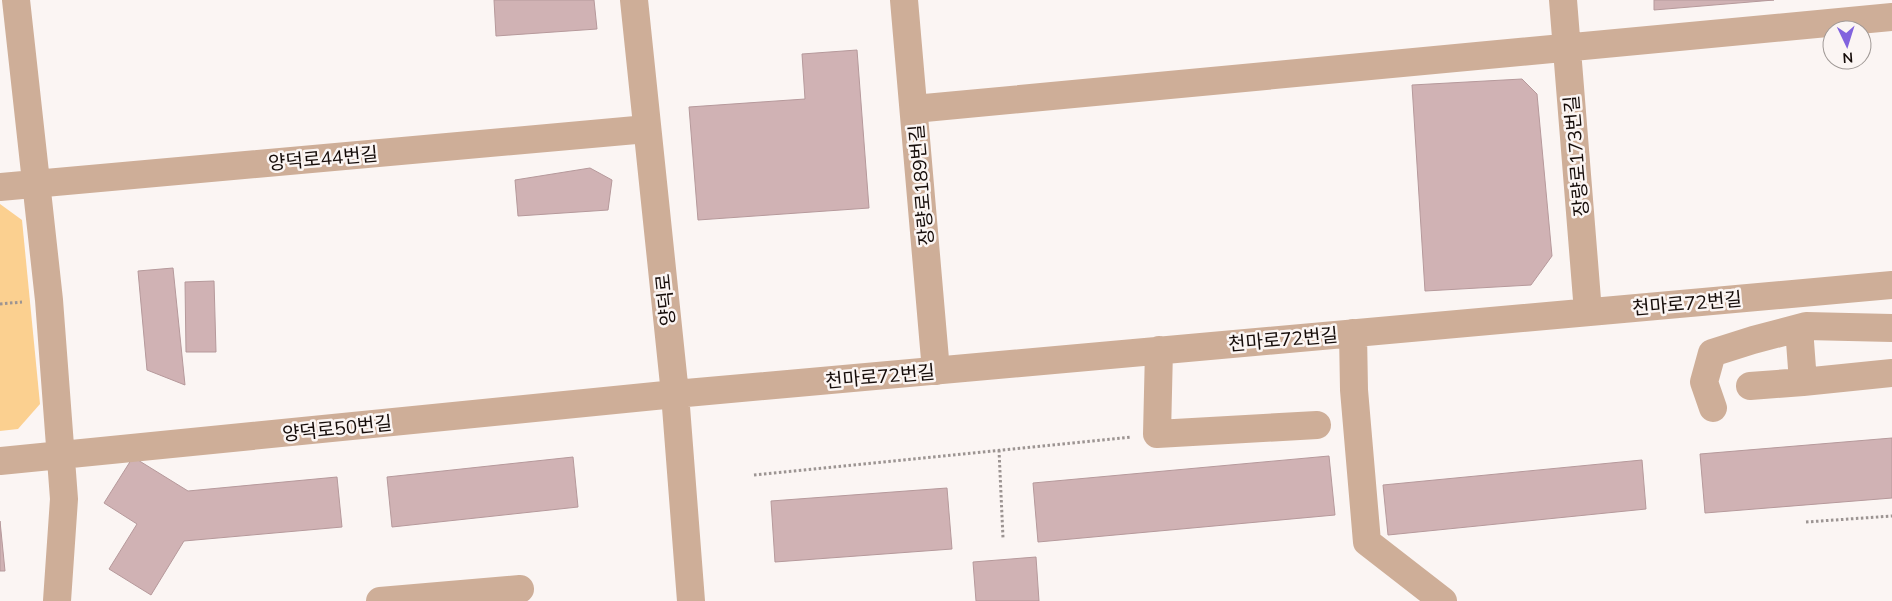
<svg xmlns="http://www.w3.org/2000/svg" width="1892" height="601" viewBox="0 0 1892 601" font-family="Mulish,'Noto Sans KR',sans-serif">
	<rect width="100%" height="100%" fill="#fbf5f3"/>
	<!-- green -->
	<path fill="#fbd090" d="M0,204L22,220L40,404L18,429L0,431Z"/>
	<!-- building -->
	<path fill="#d0b2b4" stroke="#b6999b" d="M494,0H594L597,29L496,36Z
		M1654,0H1774L1654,10Z
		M857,50L869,208L698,220L689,107L805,99L802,54Z
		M1522,79L1537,94L1552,256L1531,285L1425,291L1412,85Z
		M590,168L612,180L608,210L518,216L515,180Z
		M173,268L185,385L147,370L138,271Z
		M214,281L216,352H186L185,282Z
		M1892,438V498L1705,513L1700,454Z
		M1329,456L1335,515L1038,542L1033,483Z
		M133,457L188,491L337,477L342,527L184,541L151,595L109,569L137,524L104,503Z
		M573,457L578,507L392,527L387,477Z
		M1642,460L1646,509L1388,535L1383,485Z
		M947,488L952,549L775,562L771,501Z
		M0,521L5,571H0Z
		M1036,557L1039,601H976L973,562Z"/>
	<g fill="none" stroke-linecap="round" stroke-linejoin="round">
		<!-- path -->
		<path stroke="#9c9492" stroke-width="3" stroke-dasharray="2.5 2.5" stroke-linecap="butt" d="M0,304L22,302
			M999,450L1003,538
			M754,475L1132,437
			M1806,522L1892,516"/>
		<!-- minor -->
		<path stroke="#ceae98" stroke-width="28" d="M16,0L49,300L64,499L57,601
			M634,0L675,394L691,601
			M904,0L936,371
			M1563,0L1588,312
			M914,109L1892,17
			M0,187L647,129
			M1353,333L1354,390L1367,542L1443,601
			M1159,350L1157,434L1317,425
			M1803,382L1892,373
			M1750,386L1803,382L1799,328
			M1713,408L1704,382L1712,353L1753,340L1806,326L1892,328
			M0,461L675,394L1892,285
			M380,601L520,589"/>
	</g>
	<g text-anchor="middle" stroke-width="5" stroke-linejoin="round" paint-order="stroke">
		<!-- street labels -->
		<g font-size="19" fill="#150c09" stroke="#fbf5f3">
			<text transform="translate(1576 156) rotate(-95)" y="7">장량로173번길</text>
			<text transform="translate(323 158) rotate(-5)" y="7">양덕로44번길</text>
			<text transform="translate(921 185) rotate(-95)" y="7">장량로189번길</text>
			<text transform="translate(665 300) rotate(-96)" y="7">양덕로</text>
			<text transform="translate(1687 303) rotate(-5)" y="7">천마로72번길</text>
			<text transform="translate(1283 339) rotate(-5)" y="7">천마로72번길</text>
			<text transform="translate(880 376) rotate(-5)" y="7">천마로72번길</text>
			<text transform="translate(337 428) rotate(-6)" y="7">양덕로50번길</text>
		</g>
	</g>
	<!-- north arrow -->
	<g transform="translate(1847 45) rotate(176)"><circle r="24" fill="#fbf5f3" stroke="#9f9895"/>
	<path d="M0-4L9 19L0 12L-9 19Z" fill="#8163de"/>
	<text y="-8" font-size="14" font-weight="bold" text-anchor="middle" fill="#150c09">N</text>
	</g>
</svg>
